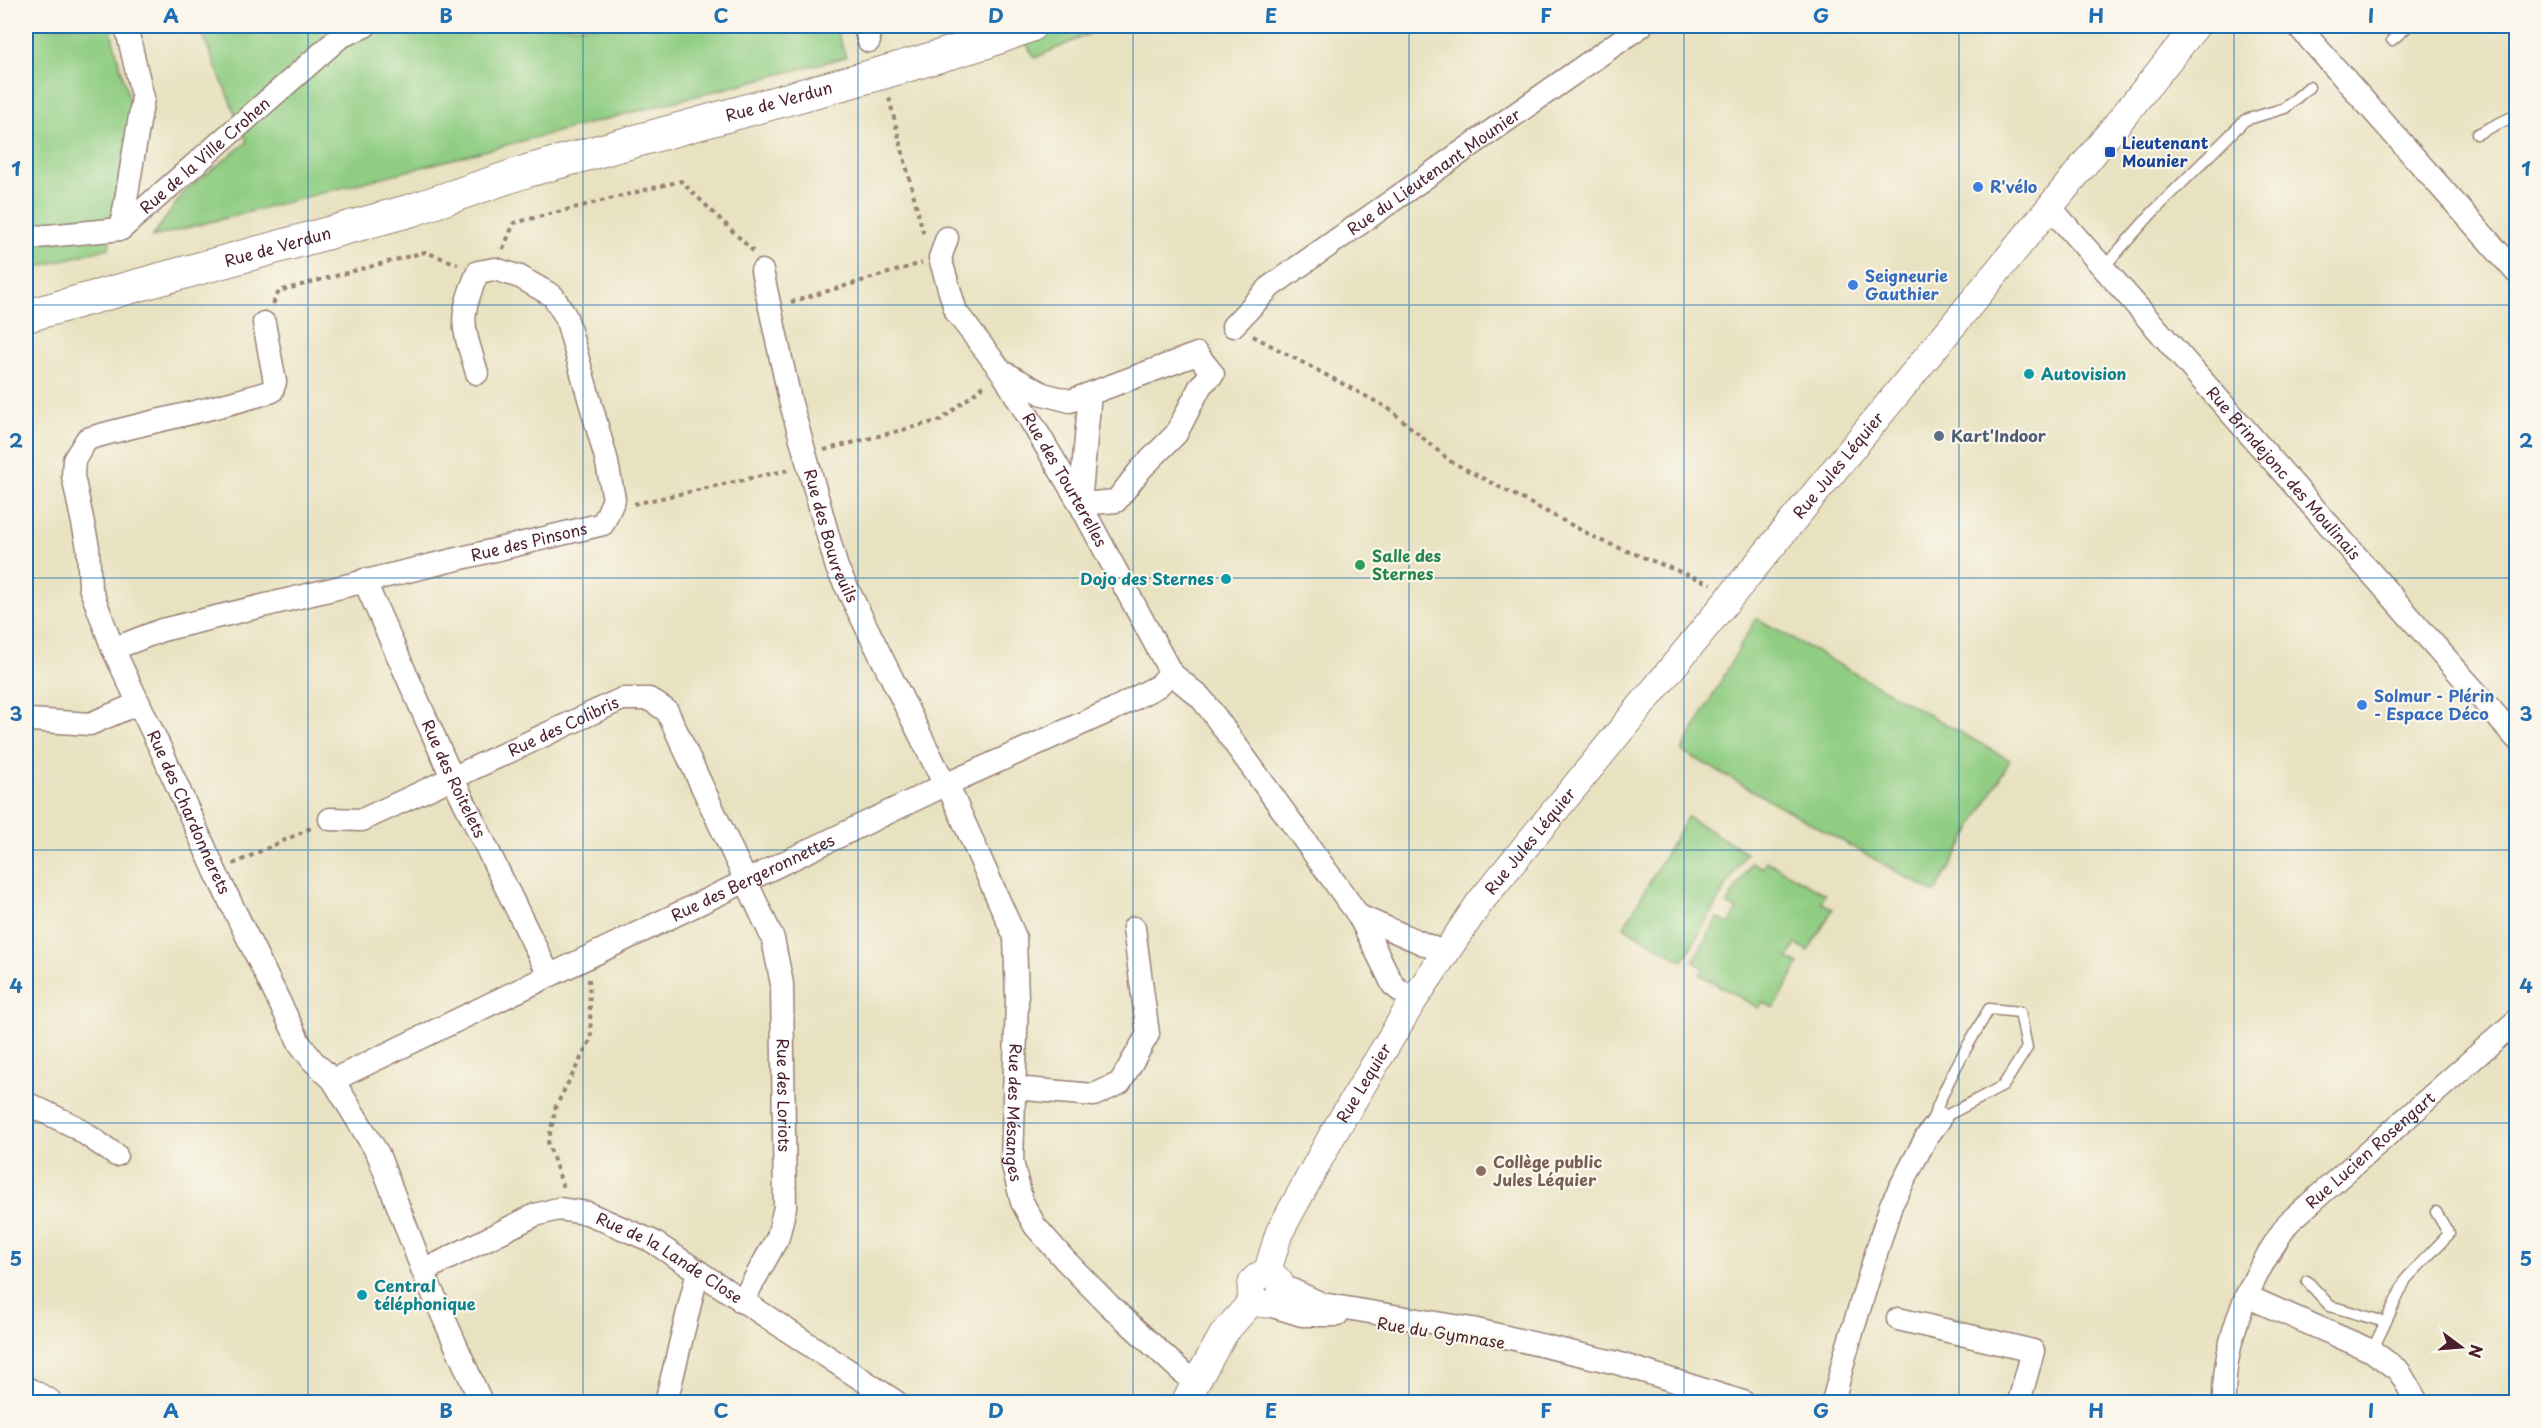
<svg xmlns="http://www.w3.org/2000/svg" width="2542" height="1428" viewBox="0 0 2542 1428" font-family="'Playpen Sans',sans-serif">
	<rect width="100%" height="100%" fill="#fbf7ec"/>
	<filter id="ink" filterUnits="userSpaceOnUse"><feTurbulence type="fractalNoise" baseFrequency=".0167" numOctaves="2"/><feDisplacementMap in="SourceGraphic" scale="12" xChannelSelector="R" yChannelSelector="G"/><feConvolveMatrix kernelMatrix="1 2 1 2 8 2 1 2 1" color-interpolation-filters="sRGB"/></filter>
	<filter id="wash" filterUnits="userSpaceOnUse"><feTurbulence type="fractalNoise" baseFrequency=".008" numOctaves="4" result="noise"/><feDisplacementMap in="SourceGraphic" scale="24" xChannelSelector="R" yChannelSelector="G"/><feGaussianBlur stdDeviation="1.35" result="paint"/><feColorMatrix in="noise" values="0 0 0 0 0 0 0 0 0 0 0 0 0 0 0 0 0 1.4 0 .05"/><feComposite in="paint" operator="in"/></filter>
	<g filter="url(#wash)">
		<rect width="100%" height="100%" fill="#e8e2c1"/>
		<!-- green -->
		<path fill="#90cd83" stroke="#6d7657" stroke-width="1.5" d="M26,26H119L111,32L132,109L109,248L26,270Z
			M199,26H835L846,57L152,237L185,191L247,142Z
			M1015,26H1106L1035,58Z
			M1756,618L2010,760L1935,893L1682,751Z
			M1687,817L1746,852L1683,961L1624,927Z
			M1766,861L1825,894L1821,902L1833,909L1808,951L1796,944L1788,958L1799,964L1774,1008L1763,1002L1759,1008L1700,975L1704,968L1693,961L1718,918L1729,924L1737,910L1727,904L1752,862L1762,868Z"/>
	</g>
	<g filter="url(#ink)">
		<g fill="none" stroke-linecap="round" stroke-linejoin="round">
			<defs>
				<path id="service" d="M2392,40L2408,26
					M2477,134L2516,115
					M2104,267L2152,213L2245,120L2285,108L2309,87
					M1932,1121C1946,1081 1968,1045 1989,1009L2020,1012L2027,1048L2003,1086L1940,1119
					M2307,1281L2330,1306L2385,1322
					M2372,1351L2406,1279L2449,1234L2436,1212"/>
				<g id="minor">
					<path d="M864,26L869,41"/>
					<path d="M2298,26L2516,272"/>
					<path id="s1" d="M2050,207L2516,738"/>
					<path d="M121,229L143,98L126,26"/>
					<path id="s2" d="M26,238L121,229L340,37L365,26"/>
					<path id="s3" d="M947,238L940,258L956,312L1002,372L1080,504L1171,673L1200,697L1209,708L1359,916"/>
					<path id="s4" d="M762,271L790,400L837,568L945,785L952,795L1015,937L1017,1000L1012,1162L1022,1202L1035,1226L1064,1259L1109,1305L1181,1371L1197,1383"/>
					<path id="s5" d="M264,323L275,382L272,391C211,411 148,421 87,439L74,460L73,476L88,547L90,587L113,649L162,752L216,873L300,1044L313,1061L333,1080L378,1154L423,1271L481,1402"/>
					<path id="s6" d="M1233,326L1271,286L1641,26"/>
					<path d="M1003,372L1043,394L1070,401L1197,354L1213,374L1201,385L1176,434L1141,469L1116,501L1080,504L1090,394"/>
					<path id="s7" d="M364,580L452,777L549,975"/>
					<path id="s8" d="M113,649L162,630L603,524L614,499L606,458L566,317L553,296L520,277L495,269L478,272C457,320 463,325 477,373"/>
					<path d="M30,720L90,724L139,703"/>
					<path id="s9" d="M330,819L362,820L622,699H649L667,711L773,939L782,984L785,1207L778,1237L742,1302"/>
					<path d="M1413,1001L1393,985L1359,916L1445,953"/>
					<path id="s10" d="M333,1080L945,785L1114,709L1158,686L1171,673"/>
					<path d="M1014,1088L1094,1095L1120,1083L1148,1034L1134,928"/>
					<path d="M26,1103L74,1126L116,1155"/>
					<path id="s11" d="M423,1271L535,1215L558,1209L587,1213L652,1241L896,1402"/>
					<path d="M1281,1285L1322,1304L1472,1329L1617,1363L1743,1402"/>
					<path d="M2246,1296L2372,1351L2399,1371L2417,1402"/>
					<path d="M1266,1304L1302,1315H1337"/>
					<path d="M1898,1319L2033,1351L2019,1402"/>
					<path d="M668,1394L698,1271"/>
					<path d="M1833,1402L1845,1355L1891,1205L1926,1138L1940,1119"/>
					<path id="s12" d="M2224,1402C2223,1336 2251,1277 2288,1223L2516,1021"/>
				</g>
				<g id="tertiary">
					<path id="s13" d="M1267,1273L1279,1233L1333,1134L1413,1001L1480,902L2050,207L2196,26"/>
					<circle cx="1266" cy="1289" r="15"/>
					<path d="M26,1390L48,1402"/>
					<path d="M1185,1402L1224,1333L1254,1299"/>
				</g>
				<g id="secondary">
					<path id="s14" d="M26,316L412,210L527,171L882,73L984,43L1030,26"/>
				</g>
			</defs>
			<!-- service casing -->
			<use href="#service" stroke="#998076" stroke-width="13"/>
			<!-- minor casing -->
			<use href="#minor" stroke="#998076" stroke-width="25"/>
			<!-- tertiary casing -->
			<use href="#tertiary" stroke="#998076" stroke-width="29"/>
			<!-- secondary casing -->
			<use href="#secondary" stroke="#998076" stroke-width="34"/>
			<!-- path -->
			<path stroke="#998076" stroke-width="4" stroke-dasharray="4.5 4.5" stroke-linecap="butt" d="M889,98L924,236
				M503,249L514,223L681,181L753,251
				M791,302L922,263
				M273,304L279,291L425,252L458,264
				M1253,336L1388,408L1450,461L1602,541L1711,584
				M824,450L941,420L986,384
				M634,504L788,470
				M233,864L311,828
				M563,1187L548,1143L556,1106L591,1039L589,979"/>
			<!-- service -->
			<use href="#service" stroke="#fff" stroke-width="10"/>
			<!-- minor -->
			<use href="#minor" stroke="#fff" stroke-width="22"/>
			<!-- tertiary -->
			<use href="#tertiary" stroke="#fff" stroke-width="27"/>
			<!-- secondary -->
			<use href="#secondary" stroke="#fff" stroke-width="32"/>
		</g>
	</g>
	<!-- grid -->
	<path fill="none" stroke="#1f6fb2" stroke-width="1.5" stroke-opacity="0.55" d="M308,26V1402M583,26V1402M858,26V1402M1133,26V1402M1409,26V1402M1684,26V1402M1959,26V1402M2234,26V1402M26,305H2516M26,578H2516M26,850H2516M26,1123H2516"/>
	<!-- markers -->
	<rect fill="#1a4fb4" stroke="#fbf7ec" stroke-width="2" x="2104" y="146" width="12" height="12" rx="3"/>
	<g fill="#3f7fe0" stroke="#fbf7ec" stroke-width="2">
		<circle cx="1978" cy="187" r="6"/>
		<circle cx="1853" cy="285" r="6"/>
		<circle cx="2362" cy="705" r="6"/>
	</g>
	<g fill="#0f9aa8" stroke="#fbf7ec" stroke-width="2">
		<circle cx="2029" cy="374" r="6"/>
		<circle cx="1226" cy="579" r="6"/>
		<circle cx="362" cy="1295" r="6"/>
	</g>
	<circle fill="#5c6f8a" stroke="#fbf7ec" stroke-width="2" cx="1939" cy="436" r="6"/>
	<circle fill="#2e9e5b" stroke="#fbf7ec" stroke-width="2" cx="1360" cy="565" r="6"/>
	<circle fill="#8d6e63" stroke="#fbf7ec" stroke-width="2" cx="1481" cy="1171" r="6"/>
	<g text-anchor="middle" stroke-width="4.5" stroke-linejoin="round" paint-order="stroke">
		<!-- street labels -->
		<g font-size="16" fill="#4a1f2b" stroke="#fbf7ec">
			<text dy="6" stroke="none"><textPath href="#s14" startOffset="783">Rue de Verdun</textPath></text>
			<text dy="6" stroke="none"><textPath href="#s2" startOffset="207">Rue de la Ville Crohen</textPath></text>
			<text dy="6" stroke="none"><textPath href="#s6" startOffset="254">Rue du Lieutenant Mounier</textPath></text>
			<text dy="6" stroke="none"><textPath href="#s14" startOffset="261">Rue de Verdun</textPath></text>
			<text dy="6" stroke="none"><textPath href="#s13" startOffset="994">Rue Jules Léquier</textPath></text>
			<text dy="6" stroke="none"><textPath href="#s1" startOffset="354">Rue Brindejonc des Moulinais</textPath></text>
			<text dy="6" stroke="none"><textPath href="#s3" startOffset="278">Rue des Tourterelles</textPath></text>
			<text dy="6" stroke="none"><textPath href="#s4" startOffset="274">Rue des Bouvreuils</textPath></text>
			<text dy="6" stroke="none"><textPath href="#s8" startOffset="430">Rue des Pinsons</textPath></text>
			<text dy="6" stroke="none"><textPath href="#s9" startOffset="254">Rue des Colibris</textPath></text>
			<text dy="6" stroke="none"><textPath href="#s7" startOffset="218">Rue des Roitelets</textPath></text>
			<text dy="6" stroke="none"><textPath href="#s5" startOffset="660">Rue des Chardonnerets</textPath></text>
			<text dy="6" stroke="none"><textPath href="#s13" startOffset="508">Rue Jules Léquier</textPath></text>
			<text dy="6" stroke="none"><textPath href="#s10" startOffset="466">Rue des Bergeronnettes</textPath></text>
			<text dy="6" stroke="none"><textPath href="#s13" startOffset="214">Rue Lequier</textPath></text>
			<text dy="6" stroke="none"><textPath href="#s9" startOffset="776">Rue des Loriots</textPath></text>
			<text dy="6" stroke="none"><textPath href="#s4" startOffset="892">Rue des Mésanges</textPath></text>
			<text dy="6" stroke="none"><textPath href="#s12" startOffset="303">Rue Lucien Rosengart</textPath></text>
			<text dy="6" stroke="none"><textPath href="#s11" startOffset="272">Rue de la Lande Close</textPath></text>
			<text transform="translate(1441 1333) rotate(9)" y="6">Rue du Gymnase</text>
		</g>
		<!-- transit labels -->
		<g font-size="16" font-weight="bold" fill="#164399" stroke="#fbf7ec" text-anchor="start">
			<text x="2122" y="149">Lieutenant<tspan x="2122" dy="18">Mounier</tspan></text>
		</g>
		<!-- shop labels -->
		<g font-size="16" font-weight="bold" fill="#366cbe" stroke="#fbf7ec" text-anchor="start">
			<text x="1990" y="193">R'vélo</text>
			<text x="1865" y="282">Seigneurie<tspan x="1865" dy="18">Gauthier</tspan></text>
			<text x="2374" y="702">Solmur - Plérin<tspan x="2374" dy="18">- Espace Déco</tspan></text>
		</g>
		<!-- culture labels -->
		<g font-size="16" font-weight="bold" fill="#0d838f" stroke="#fbf7ec" text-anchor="start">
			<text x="2041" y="380">Autovision</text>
			<text x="1214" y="585" text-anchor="end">Dojo des Sternes</text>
			<text x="374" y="1292">Central<tspan x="374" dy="18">téléphonique</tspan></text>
		</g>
		<!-- service labels -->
		<g font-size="16" font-weight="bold" fill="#4e5e75" stroke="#fbf7ec" text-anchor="start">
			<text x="1951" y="442">Kart'Indoor</text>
		</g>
		<!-- leisure labels -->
		<g font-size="16" font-weight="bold" fill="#27864d" stroke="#fbf7ec" text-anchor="start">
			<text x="1372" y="562">Salle des<tspan x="1372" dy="18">Sternes</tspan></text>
		</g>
		<!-- education labels -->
		<g font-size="16" font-weight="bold" fill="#785e54" stroke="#fbf7ec" text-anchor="start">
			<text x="1493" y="1168">Collège public<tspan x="1493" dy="18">Jules Léquier</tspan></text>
		</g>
	</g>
	<!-- margin -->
	<rect width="2542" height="1428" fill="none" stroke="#fbf7ec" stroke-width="66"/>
	<!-- north arrow -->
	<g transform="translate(2461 1347) rotate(106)" stroke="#fbf7ec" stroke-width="4.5" paint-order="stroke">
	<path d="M0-4.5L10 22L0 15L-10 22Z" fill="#4a1f2b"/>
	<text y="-9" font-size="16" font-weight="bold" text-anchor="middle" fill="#4a1f2b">N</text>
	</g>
	<rect x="33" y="33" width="2476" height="1362" fill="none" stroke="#1f6fb2" stroke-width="2"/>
	<g font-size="20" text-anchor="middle" font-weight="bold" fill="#1f6fb2">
		<text x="171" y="23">A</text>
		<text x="446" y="23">B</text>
		<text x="721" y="23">C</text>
		<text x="996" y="23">D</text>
		<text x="1271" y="23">E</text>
		<text x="1546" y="23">F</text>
		<text x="1821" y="23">G</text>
		<text x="2096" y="23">H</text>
		<text x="2371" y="23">I</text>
		<text x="16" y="176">1</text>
		<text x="2526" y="176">1</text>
		<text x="16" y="448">2</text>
		<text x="2526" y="448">2</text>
		<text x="16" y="721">3</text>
		<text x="2526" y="721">3</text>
		<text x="16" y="993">4</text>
		<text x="2526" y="993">4</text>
		<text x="16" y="1266">5</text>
		<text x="2526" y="1266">5</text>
		<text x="171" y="1418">A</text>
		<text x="446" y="1418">B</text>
		<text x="721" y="1418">C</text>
		<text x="996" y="1418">D</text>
		<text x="1271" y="1418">E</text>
		<text x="1546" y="1418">F</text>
		<text x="1821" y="1418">G</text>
		<text x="2096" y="1418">H</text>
		<text x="2371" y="1418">I</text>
	</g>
</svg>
